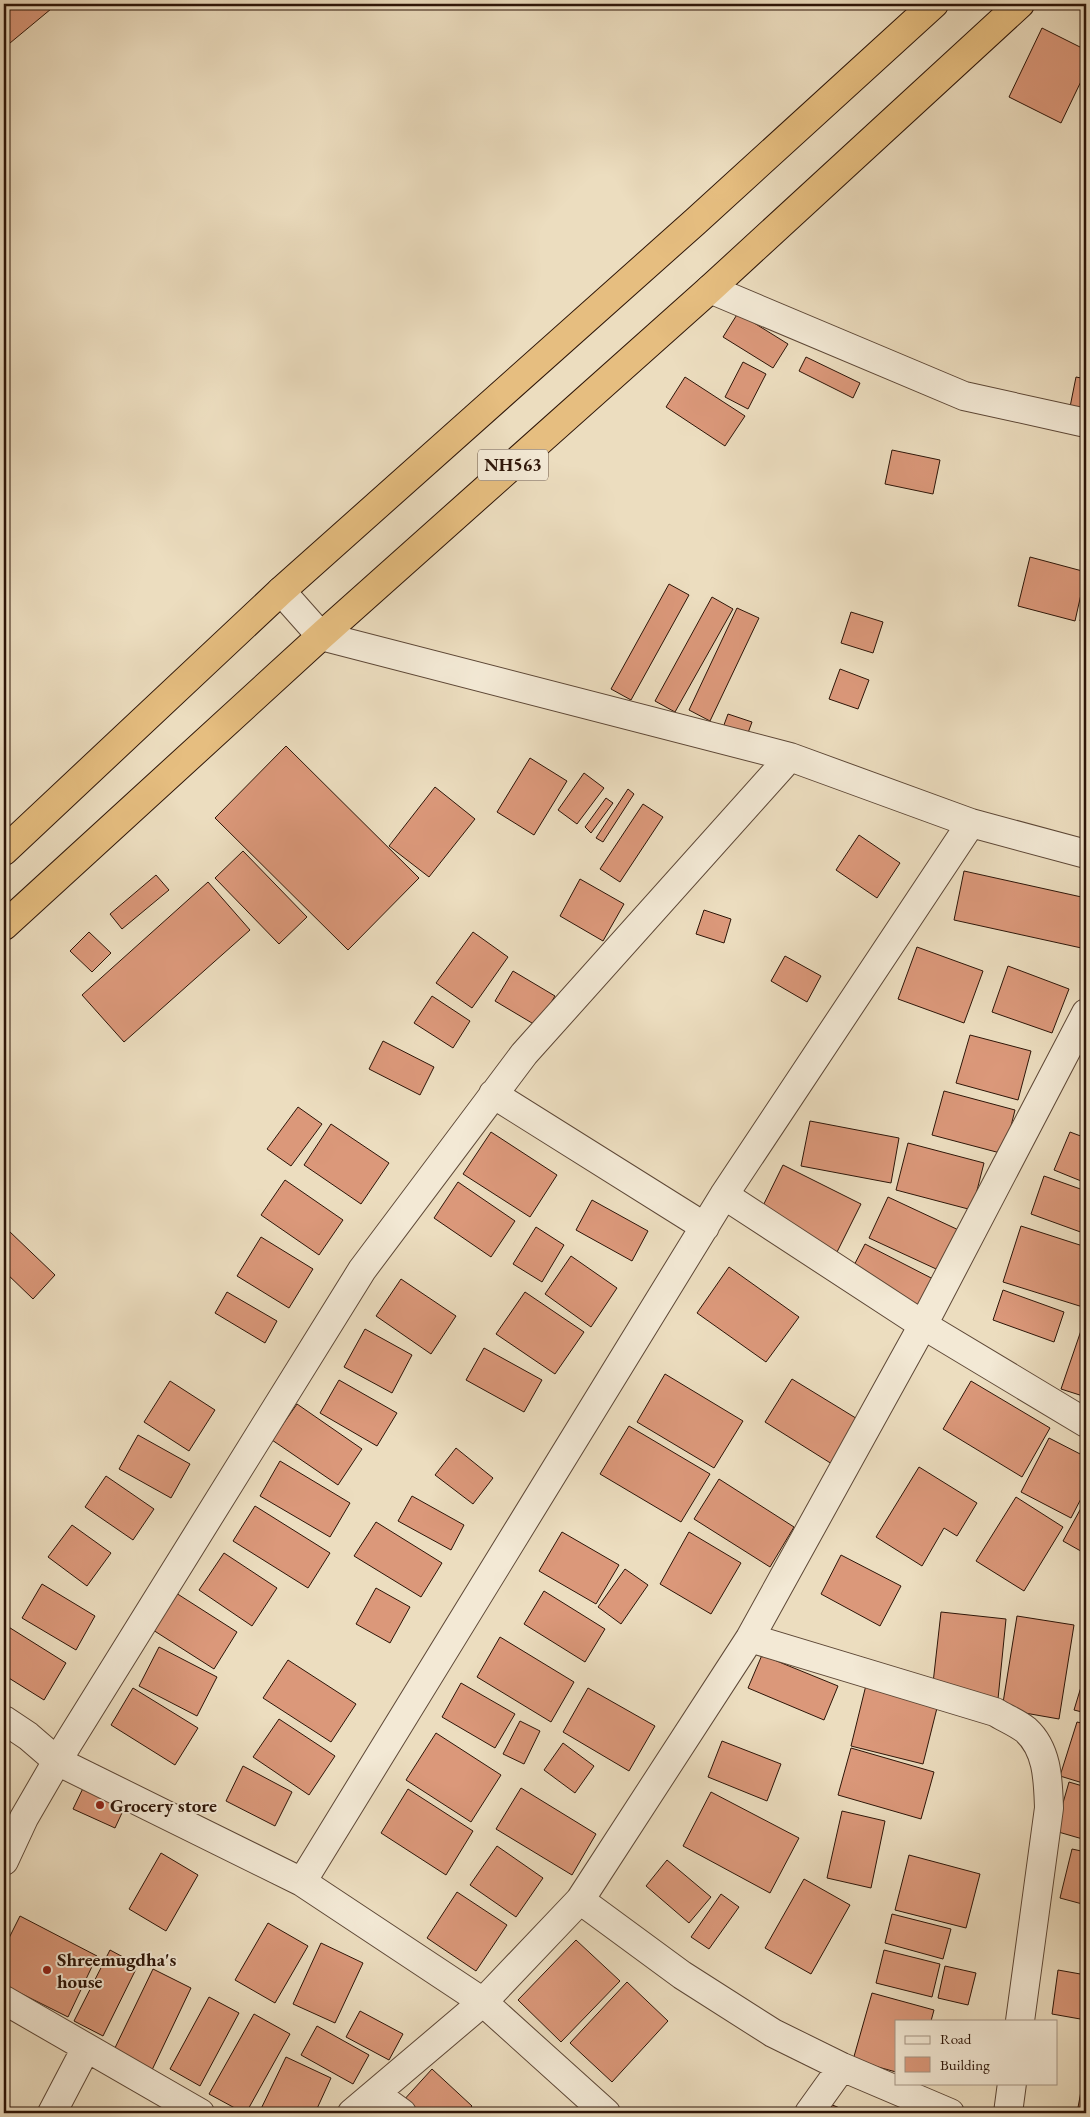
<svg xmlns="http://www.w3.org/2000/svg" width="1090" height="2117" viewBox="0 0 1090 2117" font-family="'EB Garamond',serif">
	<rect width="100%" height="100%" fill="#ecddbf"/>
	<filter id="stains"><feTurbulence type="fractalNoise" baseFrequency=".004" numOctaves="4"/><feColorMatrix values="0 0 0 0 .2 0 0 0 0 .09 0 0 0 0 .02 0 0 0 .5 -.17"/></filter>
	<radialGradient id="worn" r=".72"><stop offset=".6" stop-color="#630" stop-opacity="0"/><stop offset="1" stop-color="#630" stop-opacity=".3"/></radialGradient>
	<!-- building -->
	<path fill="#db987a" stroke="#2d1508" d="M4,4H57L4,48Z
		M1042,28L1086,50V71L1061,123L1009,97Z
		M738,313L788,344L773,368L723,337Z
		M806,357L860,383L853,398L799,371Z
		M743,362L766,374L748,409L725,397Z
		M685,377L745,416L725,446L666,407Z
		M1076,377L1086,379V411L1070,407Z
		M892,450L940,460L933,494L885,484Z
		M1030,557L1086,572L1075,621L1018,606Z
		M669,584L689,595L631,700L611,689Z
		M1086,596V623L1080,621Z
		M712,597L733,609L675,712L655,701Z
		M737,608L759,618L710,721L689,710Z
		M851,612L883,622L873,653L841,643Z
		M840,669L869,680L858,709L829,699Z
		M728,714L752,722L745,741L721,733Z
		M286,746L419,878L348,950L215,818Z
		M530,758L567,781L534,835L497,812Z
		M584,773L604,788L577,824L558,810Z
		M435,787L475,819L429,877L389,846Z
		M628,789L634,794L603,842L596,838Z
		M606,798L613,803L591,833L585,827Z
		M643,804L663,817L620,882L600,869Z
		M859,835L900,863L877,898L836,870Z
		M243,851L307,917L279,944L215,878Z
		M964,871L1086,898V949L954,920Z
		M156,875L169,890L122,929L110,914Z
		M580,879L624,904L603,941L560,916Z
		M208,882L250,930L124,1042L82,995Z
		M704,910L731,919L724,943L696,934Z
		M89,932L111,953L92,972L70,951Z
		M473,932L508,957L472,1008L436,983Z
		M917,947L983,971L964,1023L898,999Z
		M785,956L821,976L807,1002L771,981Z
		M1008,966L1069,989L1052,1033L992,1012Z
		M513,971L555,996L537,1026L495,1001Z
		M432,996L470,1021L453,1048L414,1023Z
		M970,1035L1031,1051L1018,1100L956,1083Z
		M383,1041L434,1067L420,1095L369,1069Z
		M944,1091L1015,1110L1004,1154L932,1135Z
		M298,1107L322,1124L291,1166L267,1149Z
		M810,1121L899,1138L891,1183L801,1166Z
		M331,1124L389,1163L361,1204L304,1165Z
		M491,1132L557,1175L530,1217L463,1174Z
		M1070,1132L1086,1138V1183L1054,1170Z
		M908,1143L984,1163L972,1210L896,1190Z
		M783,1165L861,1204L835,1256L757,1218Z
		M1044,1176L1086,1191V1234L1031,1214Z
		M285,1180L343,1220L319,1255L261,1215Z
		M458,1182L515,1221L491,1257L434,1218Z
		M888,1197L965,1233L947,1274L869,1238Z
		M592,1200L648,1231L632,1261L576,1230Z
		M1021,1226L1086,1247V1308L1003,1282Z
		M536,1227L564,1245L542,1282L513,1264Z
		M9,1231L55,1275L33,1299L4,1271V1237Z
		M261,1237L313,1269L289,1308L237,1276Z
		M865,1244L939,1282L923,1313L849,1275Z
		M571,1256L617,1288L591,1327L545,1294Z
		M729,1267L799,1317L766,1362L697,1313Z
		M401,1279L456,1316L431,1354L376,1316Z
		M1003,1290L1064,1312L1054,1342L993,1320Z
		M227,1292L277,1321L265,1343L215,1313Z
		M525,1292L584,1332L555,1374L496,1334Z
		M1086,1316V1397L1061,1389Z
		M365,1329L412,1355L392,1393L344,1367Z
		M484,1348L542,1380L524,1412L466,1380Z
		M665,1374L743,1421L714,1468L637,1422Z
		M792,1379L859,1420L832,1464L765,1422Z
		M339,1380L397,1413L377,1446L320,1413Z
		M170,1381L215,1410L189,1451L144,1422Z
		M971,1381L1050,1428L1022,1477L943,1429Z
		M297,1404L362,1449L338,1485L272,1440Z
		M629,1426L710,1474L681,1522L600,1474Z
		M138,1435L190,1464L171,1498L119,1469Z
		M1049,1438L1086,1457V1489L1071,1518L1021,1492Z
		M456,1448L493,1478L473,1504L435,1475Z
		M280,1461L350,1503L330,1537L260,1496Z
		M919,1467L977,1503L957,1536L944,1528L922,1566L876,1537Z
		M106,1476L154,1509L133,1540L85,1507Z
		M719,1479L794,1527L770,1567L694,1519Z
		M412,1496L464,1525L451,1550L398,1521Z
		M1016,1497L1063,1527L1024,1591L976,1561Z
		M1086,1499V1554L1063,1541Z
		M255,1506L330,1553L308,1588L233,1541Z
		M376,1522L442,1563L421,1597L354,1556Z
		M72,1525L111,1553L87,1586L48,1557Z
		M562,1532L619,1565L596,1604L539,1571Z
		M689,1532L741,1563L711,1614L660,1584Z
		M224,1553L277,1588L252,1626L199,1590Z
		M841,1555L901,1586L880,1626L821,1594Z
		M625,1569L648,1585L621,1624L598,1607Z
		M42,1584L95,1616L76,1650L22,1618Z
		M376,1588L410,1607L390,1643L356,1624Z
		M544,1591L605,1629L585,1662L524,1624Z
		M176,1593L237,1632L214,1669L153,1630Z
		M941,1612L1006,1619L998,1699L932,1692Z
		M1017,1616L1074,1625L1059,1719L1002,1709Z
		M7,1626L66,1663L44,1700L4,1675V1630Z
		M500,1637L574,1682L551,1722L477,1677Z
		M159,1647L217,1677L197,1716L139,1686Z
		M762,1655L838,1686L824,1720L748,1688Z
		M288,1660L356,1704L331,1742L263,1698Z
		M1084,1677H1086V1713L1074,1710Z
		M867,1681L939,1700L923,1764L851,1746Z
		M461,1683L515,1714L495,1748L442,1717Z
		M133,1688L198,1728L175,1765L111,1725Z
		M588,1688L655,1726L629,1771L563,1732Z
		M279,1719L335,1756L309,1795L253,1757Z
		M520,1721L540,1731L524,1764L503,1754Z
		M1077,1722L1086,1724V1784L1060,1776Z
		M436,1733L501,1775L471,1822L406,1780Z
		M722,1741L781,1764L767,1801L708,1777Z
		M563,1743L594,1766L575,1793L544,1770Z
		M851,1748L934,1772L921,1819L838,1795Z
		M243,1766L292,1792L275,1826L226,1801Z
		M86,1782L127,1802L115,1828L73,1809Z
		M1069,1782L1086,1787V1840L1055,1831Z
		M521,1788L596,1834L572,1875L496,1829Z
		M408,1789L473,1831L446,1875L381,1833Z
		M711,1792L799,1838L770,1893L683,1846Z
		M842,1811L885,1821L871,1888L827,1878Z
		M497,1846L543,1878L516,1917L470,1885Z
		M1072,1849L1086,1852V1905L1060,1898Z
		M161,1853L198,1875L166,1931L129,1909Z
		M909,1855L980,1874L966,1928L895,1910Z
		M667,1860L711,1897L689,1923L646,1886Z
		M804,1879L850,1905L811,1974L765,1948Z
		M457,1892L507,1925L476,1971L427,1938Z
		M721,1894L739,1907L709,1949L691,1937Z
		M892,1914L951,1929L943,1959L885,1943Z
		M20,1916L97,1956L68,2017L4,1985V1948Z
		M268,1923L308,1946L275,2003L235,1980Z
		M576,1940L620,1981L561,2042L518,2000Z
		M321,1943L363,1963L335,2023L293,2004Z
		M110,1950L138,1965L103,2036L74,2021Z
		M884,1950L940,1964L932,1997L876,1983Z
		M945,1966L976,1973L968,2005L938,1998Z
		M153,1969L191,1988L152,2070L113,2052Z
		M1058,1970L1086,1975V2020L1052,2014Z
		M627,1982L668,2021L612,2082L570,2043Z
		M872,1993L934,2010L931,2021H896V2072L853,2060Z
		M209,1997L239,2013L200,2086L170,2069Z
		M360,2011L403,2034L389,2060L346,2037Z
		M254,2014L290,2034L246,2113H244L209,2094Z
		M317,2026L369,2055L353,2084L301,2055Z
		M286,2057L331,2078L315,2113H259Z
		M1086,2064V2113H1077Z
		M432,2069L472,2106L466,2113H413L402,2102Z
		M825,2102L852,2113H821Z"/>
	<g fill="none" stroke-linecap="round" stroke-linejoin="round">
		<defs>
			<path id="street" d="M710,289L964,396L1086,423
				M281,591L321,636L790,757L971,823L1086,854
				M493,1094L705,1227
				M724,1195L923,1325L1086,1423
				M750,1638L995,1712C1005,1718 1017,1723 1026,1730C1048,1750 1048,1781 1049,1808L1020,2021
				M4,1720L28,1736L57,1761L302,1882L483,2002L606,2113
				M4,1861L24,1818L57,1761L362,1270L524,1054L790,757
				M302,1882L724,1195L971,823
				M580,1900L682,1975L773,2033L842,2067L950,2113
				M4,2000L200,2113
				M376,2094L402,2113
				M52,2113L86,2048
				M352,2113L483,2002L580,1900L750,1638L923,1325L1086,1013
				M809,2113L842,2067
				M1008,2113L1012,2083"/>
			<path id="highway" d="M4,851L281,591L696,221L934,4
				M4,926L321,636L710,289L1020,4"/>
		</defs>
		<!-- street casing -->
		<use href="#street" stroke="#5d4736" stroke-width="30"/>
		<!-- highway casing -->
		<use href="#highway" stroke="#2d1508" stroke-width="30"/>
		<!-- street -->
		<use href="#street" stroke="#f3e9d5" stroke-width="28"/>
		<!-- highway -->
		<use href="#highway" stroke="#e6be80" stroke-width="28"/>
	</g>
	<!-- markers -->
	<g fill="#8f2418" stroke="#f3e9d5" stroke-width="2">
		<circle cx="100" cy="1805" r="5"/>
		<circle cx="47" cy="1970" r="5"/>
	</g>
	<g text-anchor="middle" stroke-width="4" stroke-linejoin="round" paint-order="stroke">
		<!-- shield labels -->
		<rect fill="#f3e9d5" stroke="#685546" stroke-width="1" x="478" y="449.5" width="70" height="31" rx="4"/>
		<g font-size="18" font-weight="bold" fill="#2d1508">
			<text x="513" y="471">NH563</text>
		</g>
		<!-- poi labels -->
		<g font-size="19" font-weight="bold" fill="#2d1508" stroke="#f3e9d5" text-anchor="start">
			<text x="110" y="1812">Grocery store</text>
			<text x="57" y="1966">Shreemugdha's<tspan x="57" dy="22">house</tspan></text>
		</g>
	</g>
	<!-- margin -->
	<rect width="1090" height="2117" fill="none" stroke="#ecddbf" stroke-width="20"/>
	<rect x="5" y="5" width="1080" height="2107" fill="none" stroke="#2d1508" stroke-width="2.5"/>
	<rect x="10" y="10" width="1070" height="2097" fill="none" stroke="#2d1508"/>
	<!-- legend -->
	<rect x="895" y="2020" width="162" height="65" fill="#f3e9d5" stroke="#a49483"/>
	<rect x="905" y="2036" width="25" height="8" fill="#f3e9d5" stroke="#a49483"/>
	<text x="940" y="2044" font-size="15" fill="#2d1508">Road</text>
	<rect x="905" y="2057" width="25" height="15" fill="#db987a" stroke="#a49483"/>
	<text x="940" y="2070" font-size="15" fill="#2d1508">Building</text>
	<rect width="100%" height="100%" filter="url(#stains)"/>
	<rect width="100%" height="100%" fill="url(#worn)"/>
</svg>
